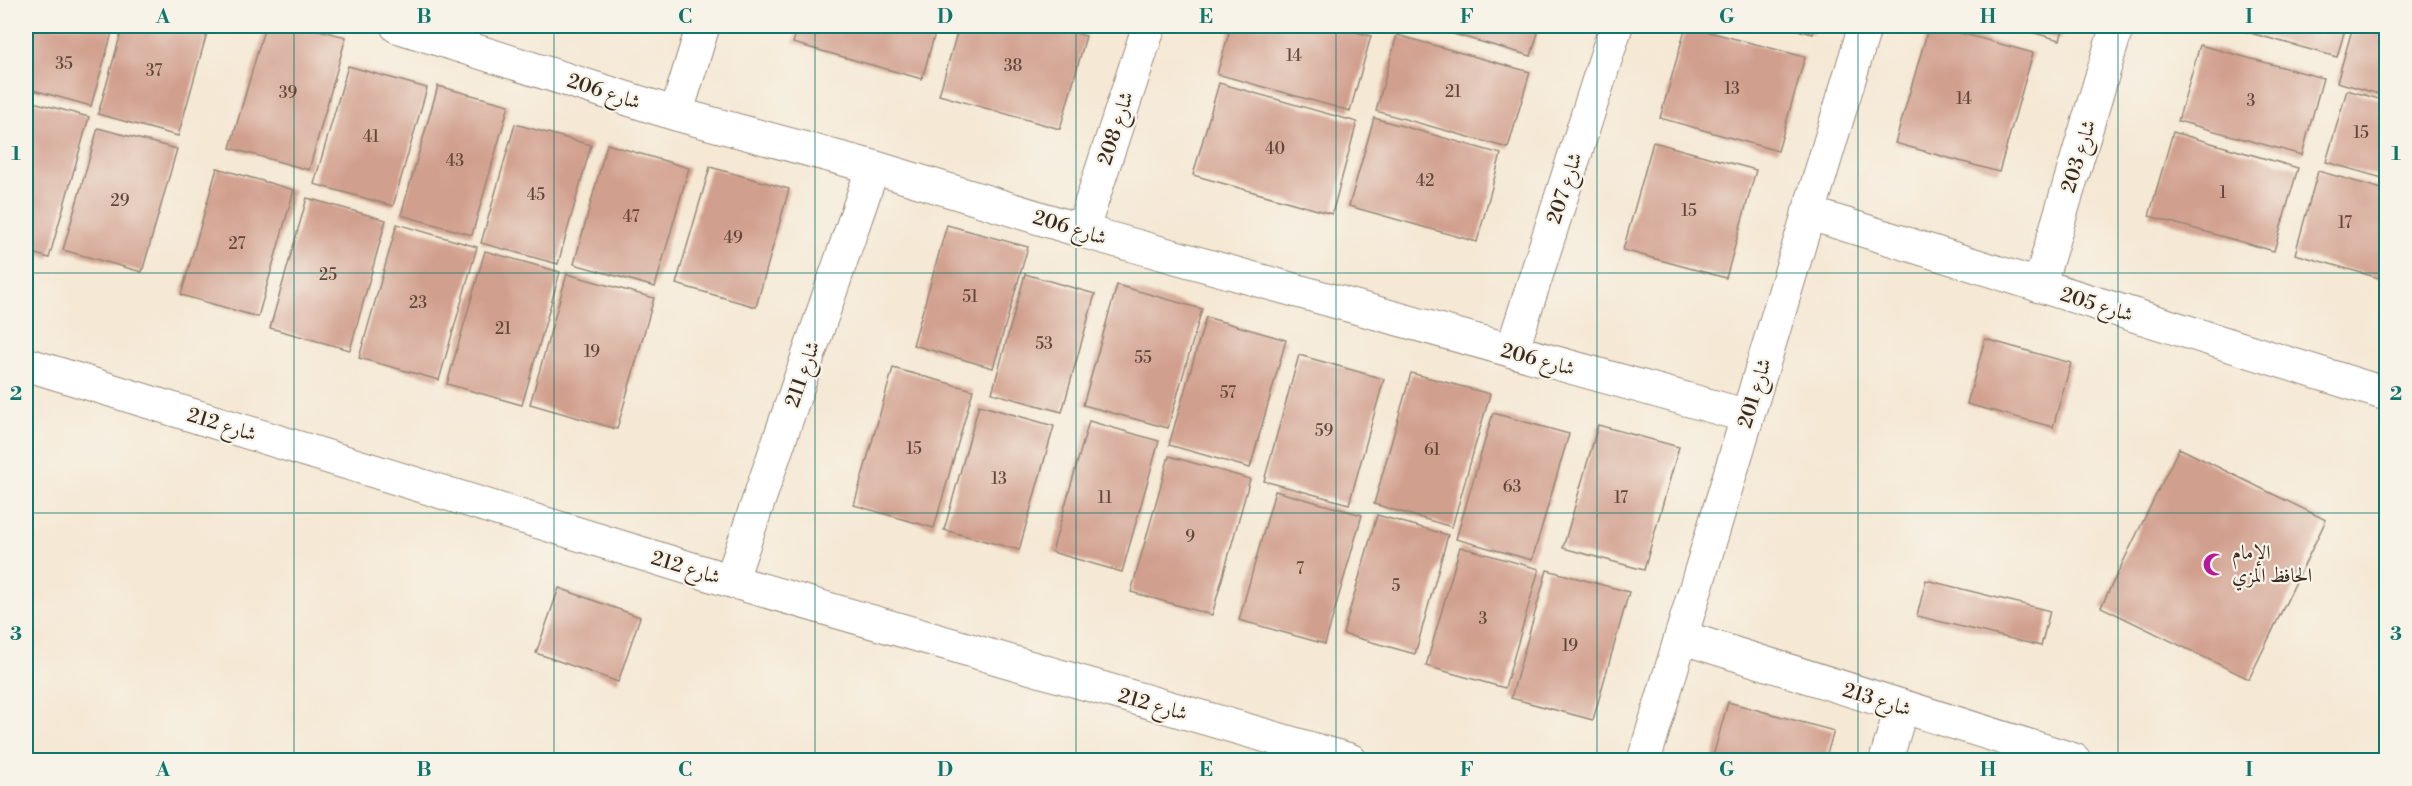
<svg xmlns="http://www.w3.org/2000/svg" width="2412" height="786" viewBox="0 0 2412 786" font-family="'Libre Bodoni',Amiri,serif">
	<rect width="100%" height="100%" fill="#f7f3e8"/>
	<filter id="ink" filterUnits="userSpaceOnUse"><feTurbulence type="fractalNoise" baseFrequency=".0167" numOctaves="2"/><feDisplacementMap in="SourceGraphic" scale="12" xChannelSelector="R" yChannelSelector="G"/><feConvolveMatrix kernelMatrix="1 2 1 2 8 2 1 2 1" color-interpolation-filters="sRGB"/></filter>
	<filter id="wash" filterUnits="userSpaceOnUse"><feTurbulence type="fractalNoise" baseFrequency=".008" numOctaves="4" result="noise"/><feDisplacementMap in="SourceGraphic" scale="24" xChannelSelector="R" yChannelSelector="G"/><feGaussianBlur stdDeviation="1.35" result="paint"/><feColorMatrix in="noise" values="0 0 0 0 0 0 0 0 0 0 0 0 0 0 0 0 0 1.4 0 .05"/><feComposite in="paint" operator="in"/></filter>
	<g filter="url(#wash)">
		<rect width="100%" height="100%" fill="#f5e8d4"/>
		<g id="blocks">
			<!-- building -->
			<path fill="#d19f8d" d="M29,26H114L91,106L26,88V38Z
				M123,26H209L178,136L98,114Z
				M265,26H303L346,37L309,170L230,148Z
				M798,26H937L922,79L793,43Z
				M959,26H1049L1086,36L1060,129L939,95Z
				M1231,26H1335L1371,36L1350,111L1217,74Z
				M1425,26H1540L1531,56Z
				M1686,26L1805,57L1778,151L1660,118Z
				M1783,26H1815L1813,34Z
				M1929,26H1936L2033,53L1999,172L1895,143Z
				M2008,26H2064L2060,40Z
				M2225,26H2346L2337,57Z
				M2353,26H2386V96L2337,82Z
				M1397,35L1530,72L1508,148L1376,111Z
				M2200,45L2323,78L2302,155L2178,121Z
				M348,66L427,88L393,206L314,184Z
				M1219,83L1357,122L1332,214L1193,175Z
				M438,86L509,105L472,235L401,215Z
				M2347,90L2386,101V179L2326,162Z
				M26,100L89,117L49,258L26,251Z
				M1374,118L1501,154L1477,242L1349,206Z
				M515,124L591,145L558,264L481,243Z
				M98,128L177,149L142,272L63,250Z
				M2173,132L2298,168L2274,251L2149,216Z
				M1653,142L1756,170L1726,278L1623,250Z
				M607,144L689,168L655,287L574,264Z
				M710,167L789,189L756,307L676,284Z
				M217,168L294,190L258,317L181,295Z
				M2318,171L2386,190V280L2295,254Z
				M307,198L386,220L350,350L270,328Z
				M397,224L477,247L439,380L359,358Z
				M947,225L1028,247L993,368L913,345Z
				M485,251L560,272L522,405L447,384Z
				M567,274L654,298L617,429L530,404Z
				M1025,274L1095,294L1062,412L992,393Z
				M1117,285L1202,309L1168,428L1083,405Z
				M1206,317L1286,340L1250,468L1169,445Z
				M1985,339L2071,363L2053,427L1967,404Z
				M1299,355L1384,379L1349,504L1264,481Z
				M893,368L973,390L934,528L854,505Z
				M1411,373L1490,394L1452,527L1374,504Z
				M979,405L1054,426L1019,550L944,530Z
				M1493,413L1569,434L1532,560L1456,539Z
				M1089,421L1159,441L1122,572L1052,552Z
				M1598,425L1679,447L1644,570L1563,548Z
				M2179,448L2326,520L2249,679L2101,607Z
				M1169,456L1250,479L1212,615L1131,592Z
				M1275,491L1362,515L1325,644L1239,620Z
				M1377,515L1448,535L1415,654L1343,634Z
				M1460,547L1539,569L1505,688L1426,666Z
				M1547,570L1629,592L1593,720L1511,698Z
				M1926,580L2050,611L2041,646L1917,616Z
				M559,588L640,617L618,682L536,653Z
				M1728,702L1834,731L1825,760H1712Z"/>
		</g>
	</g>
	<g filter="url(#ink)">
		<use href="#blocks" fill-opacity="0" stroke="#988979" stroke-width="1.5"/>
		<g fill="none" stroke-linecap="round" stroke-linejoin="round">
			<defs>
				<path id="minor" d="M397,26L676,114L873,167L1082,231L1747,416
					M676,114L703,26
					M1808,213L2386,394
					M1082,231L1149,26
					M2039,286L2117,26
					M1512,351L1616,26
					M26,364L731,581L1350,760
					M731,581L873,167
					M1681,637L2074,760
					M1644,760L1865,26
					M1886,760L1902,706"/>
			</defs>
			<!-- minor casing -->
			<use href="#minor" stroke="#988979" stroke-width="35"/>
			<!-- minor -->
			<use href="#minor" stroke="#fff" stroke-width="33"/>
		</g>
	</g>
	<!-- grid -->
	<path fill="none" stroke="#0f766e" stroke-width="1.5" stroke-opacity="0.55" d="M294,26V760M554,26V760M815,26V760M1076,26V760M1336,26V760M1597,26V760M1858,26V760M2118,26V760M26,273H2386M26,513H2386"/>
	<!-- icons -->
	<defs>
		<symbol id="mosque-bare" viewBox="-9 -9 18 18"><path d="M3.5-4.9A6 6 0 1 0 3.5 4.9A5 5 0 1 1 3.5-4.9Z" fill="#b5179e" stroke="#f7f3e8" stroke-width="2.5" paint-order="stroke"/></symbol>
	</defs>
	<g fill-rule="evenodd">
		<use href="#mosque-bare" x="2198" y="548" width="33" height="33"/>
	</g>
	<g text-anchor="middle" stroke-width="4.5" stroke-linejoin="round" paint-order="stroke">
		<!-- number labels -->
		<g font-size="16" fill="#60473a">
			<text x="1294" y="61">14</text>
			<text x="64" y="69">35</text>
			<text x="1013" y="71">38</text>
			<text x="154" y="76">37</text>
			<text x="1732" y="94">13</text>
			<text x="1453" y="97">21</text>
			<text x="288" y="98">39</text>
			<text x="1964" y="104">14</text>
			<text x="2251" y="106">3</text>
			<text x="2361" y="138">15</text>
			<text x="371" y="142">41</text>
			<text x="1275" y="154">40</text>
			<text x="455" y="166">43</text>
			<text x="1425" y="186">42</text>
			<text x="2223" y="198">1</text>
			<text x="536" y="200">45</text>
			<text x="120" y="206">29</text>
			<text x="1689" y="216">15</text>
			<text x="631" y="222">47</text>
			<text x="2345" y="228">17</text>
			<text x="733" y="243">49</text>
			<text x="237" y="249">27</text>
			<text x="328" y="280">25</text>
			<text x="970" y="302">51</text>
			<text x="418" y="308">23</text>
			<text x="503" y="334">21</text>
			<text x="1044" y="349">53</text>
			<text x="592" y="357">19</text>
			<text x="1143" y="363">55</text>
			<text x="1228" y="398">57</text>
			<text x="1324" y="436">59</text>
			<text x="914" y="454">15</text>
			<text x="1432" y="455">61</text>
			<text x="999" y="484">13</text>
			<text x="1512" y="492">63</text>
			<text x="1105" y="503">11</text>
			<text x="1621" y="503">17</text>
			<text x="1190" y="542">9</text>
			<text x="1300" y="574">7</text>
			<text x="1396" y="591">5</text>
			<text x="1483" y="624">3</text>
			<text x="1570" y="651">19</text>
		</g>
		<!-- street labels -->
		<g font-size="20" fill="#3b2a1e" stroke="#f7f3e8">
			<text transform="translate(604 91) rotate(18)" y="7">شارع 206</text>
			<text transform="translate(1115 128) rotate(-72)" y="7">شارع 208</text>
			<text transform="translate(2078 156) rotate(-73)" y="7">شارع 203</text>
			<text transform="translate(1564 188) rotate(-72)" y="7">شارع 207</text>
			<text transform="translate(1070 227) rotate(17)" y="7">شارع 206</text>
			<text transform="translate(2097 304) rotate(17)" y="7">شارع 205</text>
			<text transform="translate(1538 359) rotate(15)" y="7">شارع 206</text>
			<text transform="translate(802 374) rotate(-71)" y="7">شارع 211</text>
			<text transform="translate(1754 393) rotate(-73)" y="7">شارع 201</text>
			<text transform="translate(222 424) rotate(17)" y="7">شارع 212</text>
			<text transform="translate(686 567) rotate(17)" y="7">شارع 212</text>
			<text transform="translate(1877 699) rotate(17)" y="7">شارع 213</text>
			<text transform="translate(1153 704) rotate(16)" y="7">شارع 212</text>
		</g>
		<!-- poi labels -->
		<g font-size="20" fill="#3b2a1e" stroke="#f7f3e8" text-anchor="start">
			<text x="2232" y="559">الإمام<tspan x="2232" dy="23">الحافظ المزي</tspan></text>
		</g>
	</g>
	<!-- margin -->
	<rect width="2412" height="786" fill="none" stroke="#f7f3e8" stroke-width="66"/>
	<rect x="33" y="33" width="2346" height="720" fill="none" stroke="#0f766e" stroke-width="2"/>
	<g font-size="20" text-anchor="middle" font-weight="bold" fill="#0f766e">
		<text x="163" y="23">A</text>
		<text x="424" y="23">B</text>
		<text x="685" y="23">C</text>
		<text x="945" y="23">D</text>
		<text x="1206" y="23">E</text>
		<text x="1467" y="23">F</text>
		<text x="1727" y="23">G</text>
		<text x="1988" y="23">H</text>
		<text x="2249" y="23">I</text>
		<text x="16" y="160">1</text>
		<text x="2396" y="160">1</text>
		<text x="16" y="400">2</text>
		<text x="2396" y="400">2</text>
		<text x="16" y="640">3</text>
		<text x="2396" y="640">3</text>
		<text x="163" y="776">A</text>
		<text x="424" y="776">B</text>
		<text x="685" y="776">C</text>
		<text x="945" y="776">D</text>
		<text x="1206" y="776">E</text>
		<text x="1467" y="776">F</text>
		<text x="1727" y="776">G</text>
		<text x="1988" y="776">H</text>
		<text x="2249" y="776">I</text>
	</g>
</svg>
